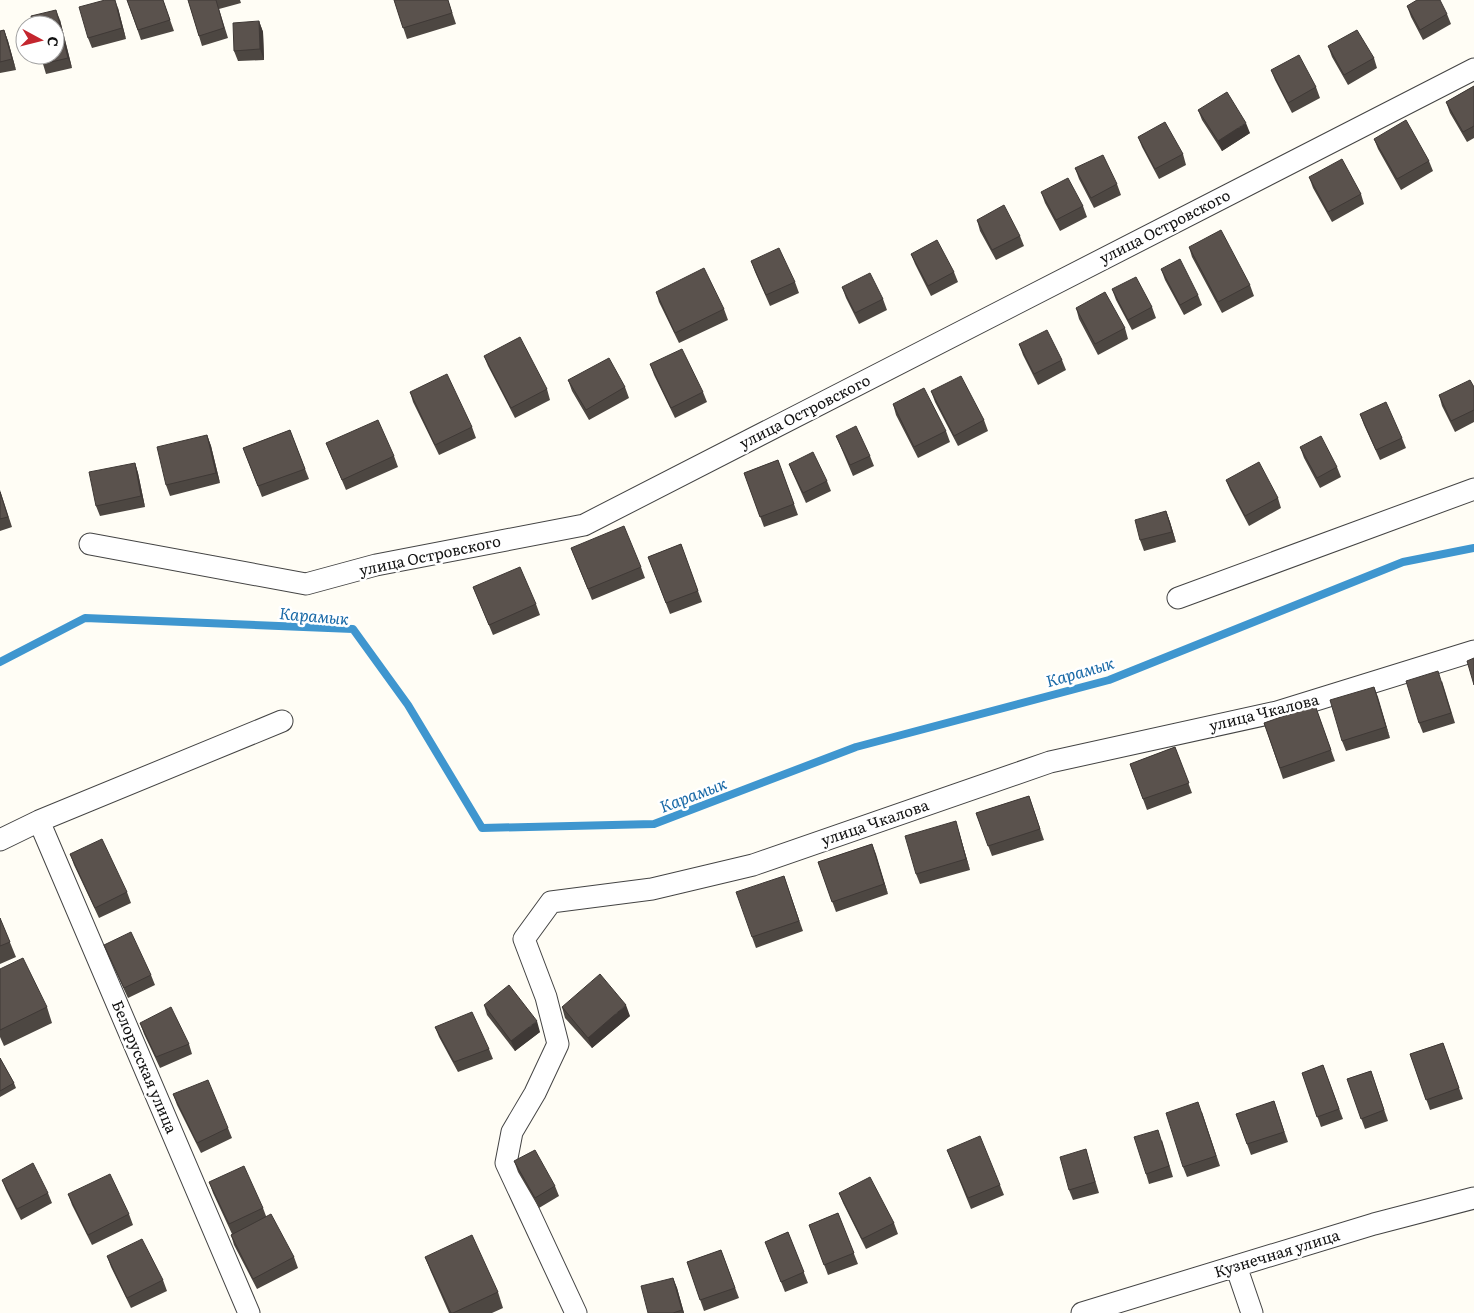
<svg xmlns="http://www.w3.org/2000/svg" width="1474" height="1313" viewBox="0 0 1474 1313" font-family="Literata,serif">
	<rect width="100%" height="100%" fill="#fffdf5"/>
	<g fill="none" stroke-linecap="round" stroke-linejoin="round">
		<!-- stream -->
		<path stroke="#3f96cf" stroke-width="8" d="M0,662L85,618L353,629L408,705L482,828L654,824L856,747L1109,680L1403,562L1474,548"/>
		<defs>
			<path id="minor" d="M90,544L306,584L376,565L584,525L1474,69
				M1178,598L1474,489
				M39,821L249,1313
				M0,840L39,821L282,721
				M1236,1266L1252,1313
				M576,1313L506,1163L512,1132L535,1093L558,1044L546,997L524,939L551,902L652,889L753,865L1050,762L1277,712L1474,651
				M1082,1313L1374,1224L1474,1198"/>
		</defs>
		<!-- minor casing -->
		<use href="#minor" stroke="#444" stroke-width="23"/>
		<!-- minor -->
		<use href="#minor" stroke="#fff" stroke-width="21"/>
	</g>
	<!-- wall -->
	<path fill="#4d4742" d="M127,0H163L174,31L141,40Z
		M188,0H240L241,3L219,9L228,38L202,46Z
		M394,0H448L456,24L407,39Z
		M1407,6L1447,14L1451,24L1423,40L1411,17Z
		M118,8L126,39L92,48L88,38Z
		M60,20L72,68L46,74L43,64Z
		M259,21L263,32L264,60L238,61L234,51Z
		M4,30L8,41L16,70L0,73V31Z
		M1328,46L1374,58L1377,68L1348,85L1332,57Z
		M1271,70L1316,87L1320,98L1292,113L1275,80Z
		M1474,86V138L1467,142L1450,113L1446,102Z
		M1198,110L1250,133L1222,151L1202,120Z
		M1138,137L1183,154L1186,165L1159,179L1142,147Z
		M1374,139L1429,161L1433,171L1401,190L1378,149Z
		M1075,168L1117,184L1121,195L1094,208L1079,179Z
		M1309,177L1361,194L1364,204L1332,222L1313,188Z
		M1041,192L1083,206L1087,217L1060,231L1045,203Z
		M977,220L1020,236L1024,246L996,260L980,231Z
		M1189,247L1250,285L1254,296L1222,313L1192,257Z
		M911,254L954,272L958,282L931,296L915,264Z
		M751,261L795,282L799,293L770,306L755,272Z
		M1161,269L1198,295L1202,305L1184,315L1165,280Z
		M842,287L883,299L887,310L859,324L846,298Z
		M1112,289L1152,307L1156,318L1132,330L1116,300Z
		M656,292L724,309L728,320L679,343L659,302Z
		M1076,308L1125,328L1128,339L1098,355L1079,319Z
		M1019,344L1062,360L1066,370L1038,385L1023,355Z
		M484,356L547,389L550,400L515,418L488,366Z
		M650,364L703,392L707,402L675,418L654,375Z
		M568,380L625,387L629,398L589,420L572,391Z
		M1474,387V422L1455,432L1442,406L1439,395Z
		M931,391L984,420L988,431L958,446L935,402Z
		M410,392L472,427L476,438L439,455L413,402Z
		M893,404L946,431L950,442L918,458L896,415Z
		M1360,414L1402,438L1406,448L1380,460L1364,425Z
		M290,430L309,479L262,497L243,448Z
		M207,435L211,446L220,483L170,496L166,485Z
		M836,436L870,456L874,466L853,476Z
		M326,443L394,456L398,467L346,490Z
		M1300,447L1337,467L1341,477L1320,488L1304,458Z
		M778,460L798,515L764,527L744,473Z
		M135,463L138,473L145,507L100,516L96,506Z
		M789,464L827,481L831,491L806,503L793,474Z
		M1226,480L1278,498L1281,508L1249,526L1230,490Z
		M0,490L12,527L0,531Z
		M1166,511L1170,522L1176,542L1144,551L1140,540Z
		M681,544L702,602L670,614L648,557Z
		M571,548L641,567L645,578L592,600Z
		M473,587L536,604L540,615L493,635Z
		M1442,681L1455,723L1423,733L1419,723Z
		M1374,687L1390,738L1346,751L1342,741Z
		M1315,705L1335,761L1283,779L1264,723Z
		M1175,747L1192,793L1147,810L1130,764Z
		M1029,796L1044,840L992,856L976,813Z
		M959,832L970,870L920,884L916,874Z
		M872,844L888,894L836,912L818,862Z
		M70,854L127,892L131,903L99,918L74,865Z
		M784,876L803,931L756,948L752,937Z
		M0,918L16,957L0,964Z
		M104,945L151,975L155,985L128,998L108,955Z
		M0,969L47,1007L52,1023L4,1046L0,1037Z
		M484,1005L540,1032L515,1051L487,1015Z
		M562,1007L630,1016L592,1048L565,1018Z
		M140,1023L189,1044L192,1054L160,1068L144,1034Z
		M435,1027L489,1049L493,1059L458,1072L439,1037Z
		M1443,1043L1463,1099L1430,1110L1410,1054Z
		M0,1058L14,1083L16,1088L0,1097Z
		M1323,1065L1343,1119L1321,1127L1302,1073Z
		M1371,1071L1388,1121L1365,1129L1347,1079Z
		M173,1094L228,1128L232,1138L201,1153L177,1105Z
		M1274,1101L1288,1142L1251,1155L1236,1114Z
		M1202,1112L1220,1166L1187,1177L1183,1167Z
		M1162,1140L1173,1177L1149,1184L1146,1174Z
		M1086,1149L1089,1160L1099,1193L1073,1200L1069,1190Z
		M947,1150L1000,1185L1004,1195L971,1209Z
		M514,1161L555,1186L559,1196L539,1208L518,1172Z
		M2,1180L48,1193L52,1203L21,1220L6,1190Z
		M209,1182L263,1208L266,1216L294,1257L298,1268L257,1289L234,1245L231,1235L232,1234L213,1193Z
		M839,1193L894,1223L898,1234L866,1249L843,1203Z
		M68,1194L129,1214L133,1225L92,1245L72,1205Z
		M838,1213L858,1264L828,1275L809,1225Z
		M788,1232L808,1283L785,1292L765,1242Z
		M721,1250L739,1298L704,1311L687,1262Z
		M107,1256L163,1280L167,1291L131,1308L111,1267Z
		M425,1257L498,1292L503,1308L492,1313H449L431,1272Z
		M673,1278L677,1288L684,1313H648Z"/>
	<!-- shaded-wall -->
	<path fill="#3f3936" d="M115,0L118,8L126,39L122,28Z
		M56,10L60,20L72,68L68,58Z
		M259,21L263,32L264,60L260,49Z
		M4,30L8,41L16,70L12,59Z
		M1246,123L1250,133L1222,151L1218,141Z
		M207,435L211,446L220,483L216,473Z
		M135,463L138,473L145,507L141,496Z
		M1166,511L1170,522L1176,542L1172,532Z
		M1374,687L1378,697L1390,738L1386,727Z
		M956,821L959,832L970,870L966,859Z
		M872,844L876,854L888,894L884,884Z
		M626,1005L630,1016L592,1048L588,1038Z
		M537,1021L540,1032L515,1051L511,1041Z
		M673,1278L677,1288L684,1313H683Z"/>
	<!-- building -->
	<path fill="#5a524d" stroke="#3f3936" d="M105,0H115L122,28L88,38L79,7Z
		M127,0H163L170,20L138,30Z
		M188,0H216L224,28L199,36Z
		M394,0H448L452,13L403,28Z
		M1417,0H1440L1447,14L1420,30L1407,6Z
		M56,10L68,58L43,64L40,55H55V25H33L31,16Z
		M259,21L260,49L234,51L233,23Z
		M4,30L12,59L0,62V31Z
		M1357,30L1374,58L1344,75L1328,46Z
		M1299,55L1316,87L1288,103L1271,70Z
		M1474,86V126L1463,132L1446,102Z
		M1227,92L1246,123L1218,141L1198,110Z
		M1406,120L1429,161L1397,179L1374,139Z
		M1165,122L1183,154L1155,169L1138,137Z
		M1103,155L1117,184L1091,198L1075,168Z
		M1342,159L1361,194L1328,212L1309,177Z
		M1068,178L1083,206L1056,220L1041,192Z
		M1004,205L1020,236L992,250L977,220Z
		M1221,230L1250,285L1218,302L1189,247Z
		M937,240L954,272L928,286L911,254Z
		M779,248L795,282L766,295L751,261Z
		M1180,259L1198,295L1180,305L1161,269Z
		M704,268L724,309L675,333L656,292Z
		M870,273L883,299L855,313L842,287Z
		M1136,277L1152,307L1128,320L1112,289Z
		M1105,292L1125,328L1095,344L1076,308Z
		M1047,330L1062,360L1034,374L1019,344Z
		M520,337L547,389L511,408L484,356Z
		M682,349L703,392L671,408L650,364Z
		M609,358L625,387L586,410L568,380Z
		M447,374L472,427L435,445L410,392Z
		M961,376L984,420L954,436L931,391Z
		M1470,380L1474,387V410L1451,421L1439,395Z
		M924,388L946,431L914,447L893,404Z
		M1386,402L1402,438L1376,450L1360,414Z
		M378,420L394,456L342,480L326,443Z
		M856,426L870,456L850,465L836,436Z
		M290,430L305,469L258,486L243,448Z
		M207,435L216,473L166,485L157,447Z
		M1321,436L1337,467L1317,478L1300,447Z
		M813,452L827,481L803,493L789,464Z
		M778,460L794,504L760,517L744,473Z
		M1259,462L1278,498L1245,516L1226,480Z
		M135,463L141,496L96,506L89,472Z
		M0,492L8,517L0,519Z
		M1166,511L1172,532L1140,540L1135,520Z
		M624,526L641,567L588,589L571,548Z
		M681,544L698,591L666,603L648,557Z
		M520,567L536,604L489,625L473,587Z
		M1474,658V685L1467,661Z
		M1438,671L1451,713L1419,723L1406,681Z
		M1374,687L1386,727L1342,741L1330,700Z
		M1315,705L1331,750L1280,768L1264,723Z
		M1175,747L1189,783L1143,799L1130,764Z
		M1029,796L1040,829L988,846L976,813Z
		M956,821L966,859L916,874L905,836Z
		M102,839L127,892L95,908L70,854Z
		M872,844L884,884L832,902L818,862Z
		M784,876L799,921L752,937L736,892Z
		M0,918L10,942L0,946Z
		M131,932L151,975L124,988L104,945Z
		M23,958L47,1007L0,1030V969Z
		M600,974L626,1005L588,1038L562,1007Z
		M509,985L537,1021L511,1041L484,1005Z
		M171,1007L189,1044L156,1057L140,1023Z
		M472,1012L489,1049L454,1062L435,1027Z
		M1443,1043L1459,1088L1426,1100L1410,1054Z
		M0,1058L14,1083L0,1091Z
		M1323,1065L1339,1109L1317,1117L1302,1073Z
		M1371,1071L1384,1110L1361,1119L1347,1079Z
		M208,1080L228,1128L197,1143L173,1094Z
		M1274,1101L1284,1132L1247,1144L1236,1114Z
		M1198,1102L1216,1156L1183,1167L1166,1113Z
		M1158,1130L1169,1166L1146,1174L1134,1137Z
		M980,1136L1000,1185L968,1198L947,1150Z
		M1086,1149L1095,1182L1069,1190L1060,1157Z
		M535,1150L555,1186L535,1198L514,1161Z
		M33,1163L48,1193L17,1209L2,1180Z
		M244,1166L263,1208L229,1224L209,1182Z
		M110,1174L129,1214L88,1235L68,1194Z
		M870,1177L894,1223L862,1239L839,1193Z
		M838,1213L854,1253L824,1265L809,1225Z
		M271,1214L294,1257L253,1279L231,1235Z
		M788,1232L804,1272L781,1282L765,1242Z
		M472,1235L498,1292L453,1313H451L425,1257Z
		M142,1239L163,1280L127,1298L107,1256Z
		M721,1250L735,1288L700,1300L687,1262Z
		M673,1278L682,1310L673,1313H648L641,1286Z"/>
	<g text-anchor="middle" stroke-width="5" stroke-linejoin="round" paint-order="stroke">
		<!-- street labels -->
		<g font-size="15" fill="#111" stroke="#fff">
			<text transform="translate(1165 227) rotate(-27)" y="5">улица Островского</text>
			<text transform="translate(805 412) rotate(-27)" y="5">улица Островского</text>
			<text transform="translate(430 556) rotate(-12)" y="5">улица Островского</text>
			<text transform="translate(1264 713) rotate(-14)" y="5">улица Чкалова</text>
			<text transform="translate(875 823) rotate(-19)" y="5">улица Чкалова</text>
			<text transform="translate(144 1067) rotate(67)" y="5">Белорусская улица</text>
			<text transform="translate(1277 1254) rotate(-17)" y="5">Кузнечная улица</text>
		</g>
		<!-- water labels -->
		<g font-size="16" font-style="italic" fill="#1768a6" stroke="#fff">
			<text transform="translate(314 616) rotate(5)" y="6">Карамык</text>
			<text transform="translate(1080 672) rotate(-16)" y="6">Карамык</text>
			<text transform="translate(693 795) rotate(-21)" y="6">Карамык</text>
		</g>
	</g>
	<!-- north arrow -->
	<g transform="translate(40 40) rotate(97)"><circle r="24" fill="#ffffff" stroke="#a0a0a0"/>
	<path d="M0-4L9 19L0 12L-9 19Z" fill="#c4262e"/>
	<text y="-8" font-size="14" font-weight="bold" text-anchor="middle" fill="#111111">С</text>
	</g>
</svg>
